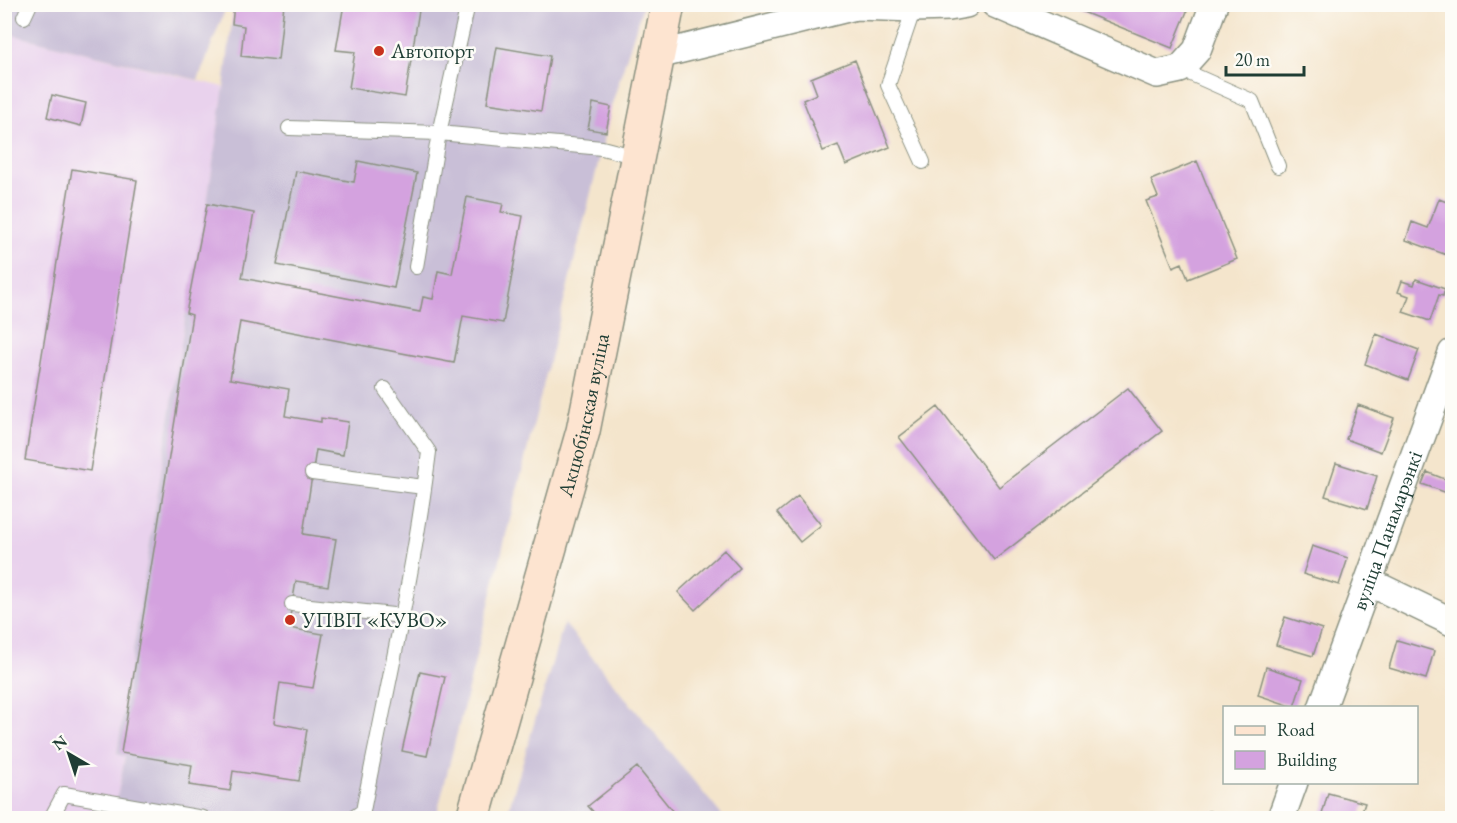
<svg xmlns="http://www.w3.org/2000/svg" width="1457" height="823" viewBox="0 0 1457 823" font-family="'EB Garamond',serif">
	<rect width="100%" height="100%" fill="#fdfcf7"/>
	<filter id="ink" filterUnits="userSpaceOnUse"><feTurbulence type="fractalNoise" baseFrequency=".0167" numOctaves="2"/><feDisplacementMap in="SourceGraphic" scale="12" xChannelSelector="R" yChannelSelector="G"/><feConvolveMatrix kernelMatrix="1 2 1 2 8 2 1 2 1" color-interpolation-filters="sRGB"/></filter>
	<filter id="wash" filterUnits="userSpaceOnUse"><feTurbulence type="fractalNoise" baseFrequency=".008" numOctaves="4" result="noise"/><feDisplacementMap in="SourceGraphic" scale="24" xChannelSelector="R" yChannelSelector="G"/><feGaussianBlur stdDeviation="1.35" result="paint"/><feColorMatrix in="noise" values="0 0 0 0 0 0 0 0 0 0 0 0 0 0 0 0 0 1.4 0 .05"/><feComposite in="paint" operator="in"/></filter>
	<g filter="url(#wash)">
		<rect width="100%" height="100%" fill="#f4e5cc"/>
		<!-- built -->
		<path fill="#e9d2ed" d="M5,33L224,87L207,204L186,313L117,754L125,756L113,818H5Z"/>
		<!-- industrial -->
		<path fill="#c9bfd7" d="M5,5H227L198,80L5,33Z
			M234,5H643L611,107L606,132L436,818H113L125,757L117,754L186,313L207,204L224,87Z
			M564,623L724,818H506Z"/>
		<g id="blocks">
			<!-- building -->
			<path fill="#d4a2df" d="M234,4H284L278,60L241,56L244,26L232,24Z
				M344,4H420L405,97L349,88L355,52L336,50Z
				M1063,4H1190L1172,48Z
				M497,47L550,56L541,111L487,103Z
				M855,60L890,147L846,165L838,145L823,151L803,100L817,94L811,78Z
				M52,95L86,103L81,126L47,117Z
				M593,103L611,107L606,132L588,129Z
				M358,161L417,173L394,288L277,265L296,171L354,182Z
				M1197,161L1237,259L1188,279L1182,263L1173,267L1146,201L1158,197L1151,180Z
				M72,169L137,180L90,471L25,460Z
				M467,197L503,204L501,212L523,216L503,323L463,316L454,363L240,322L230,379L289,389L285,416L321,422V418L348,422L343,455L316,450L303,534L336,539L328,586L296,581L288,628L323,634L313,688L280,683L274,723L307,729L299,781L233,771L230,791L189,785L192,765L121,753L192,315L186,313L207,204L254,213L242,278L420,312L423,297L433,299L438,271L452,274Z
				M1439,199L1452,204V257L1406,240L1412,222L1428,228Z
				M1416,279L1445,289L1443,296L1439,295L1430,321L1403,312L1409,296L1398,292L1402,281L1414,285Z
				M1376,334L1419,350L1408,380L1365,364Z
				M1128,388L1162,431L994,560L899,437L938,407L999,487Z
				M1358,405L1394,418L1381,452L1346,439Z
				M1336,463L1377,476L1367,509L1325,496Z
				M1427,472L1452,482V486L1450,494L1422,484Z
				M798,496L821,525L800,542L777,513Z
				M1312,546L1348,558L1339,585L1303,574Z
				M724,550L740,568L695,610L678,592Z
				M1285,617L1322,629L1313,656L1276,645Z
				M1397,640L1434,651L1426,679L1389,668Z
				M1266,667L1303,679L1294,707L1258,695Z
				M420,672L445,677L427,756L402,751Z
				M637,767L678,818H599L588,806Z
				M1328,793L1365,803L1360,818H1321Z
				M1209,811L1230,818H1206Z"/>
		</g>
	</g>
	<g filter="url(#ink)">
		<use href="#blocks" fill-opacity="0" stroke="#8a9180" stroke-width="1.5"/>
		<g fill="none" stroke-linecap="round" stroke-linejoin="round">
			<defs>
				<path id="lane" d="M914,8L888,85L923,162
					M24,17L30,4
					M1180,69L1252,101L1278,166
					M289,128L439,133L468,4
					M416,267L439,133L602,148L637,157
					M312,473L424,487
					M292,604L402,616
					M51,818L64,794L203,818
					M353,818L363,811C386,692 414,573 429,452L385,389"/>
				<g id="street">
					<path d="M995,4L1157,74L1180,69L1197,50L1214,4"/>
					<path d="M658,55L856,6L914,8L949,7L966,4"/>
					<path d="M1369,582L1452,622"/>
					<path id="s1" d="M1322,708L1452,353"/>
					<path d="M1281,818L1294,782"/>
				</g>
				<g id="secondary">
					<path id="s2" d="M473,818L583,431L668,4"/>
				</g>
			</defs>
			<!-- lane casing -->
			<use href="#lane" stroke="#8a9180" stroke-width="16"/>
			<!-- street casing -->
			<use href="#street" stroke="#8a9180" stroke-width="30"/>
			<!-- secondary casing -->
			<use href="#secondary" stroke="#8a9180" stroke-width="36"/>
			<!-- lane -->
			<use href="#lane" stroke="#fff" stroke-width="14"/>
			<!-- street -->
			<use href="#street" stroke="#fff" stroke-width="27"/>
			<!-- secondary -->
			<use href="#secondary" stroke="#fde4d0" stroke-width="33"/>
		</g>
	</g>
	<!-- markers -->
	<g fill="#c8321e" stroke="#fdfcf7" stroke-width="2">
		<circle cx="379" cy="51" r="6"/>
		<circle cx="290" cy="620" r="6"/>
	</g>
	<g text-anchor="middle" stroke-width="5" stroke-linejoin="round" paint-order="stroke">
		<!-- poi labels -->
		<g font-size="21" fill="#1f3d34" stroke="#fdfcf7" text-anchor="start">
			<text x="391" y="58">Автопорт</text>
			<text x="302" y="627">УПВП «КУВО»</text>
		</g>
		<!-- street labels -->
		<g font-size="21" fill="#1f3d34" stroke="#fdfcf7">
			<text dy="7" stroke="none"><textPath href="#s2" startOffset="418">Акцюбінская вуліца</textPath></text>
			<text dy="7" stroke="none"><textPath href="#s1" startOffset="189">вуліца Панамарэнкі</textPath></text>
		</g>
	</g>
	<!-- margin -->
	<rect width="1457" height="823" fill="none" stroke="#fdfcf7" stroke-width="24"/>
	<!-- legend -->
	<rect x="1223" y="706" width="195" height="78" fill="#fdfcf7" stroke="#a4b0a9" stroke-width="1.5"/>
	<rect x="1235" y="726" width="30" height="9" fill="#fde4d0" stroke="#a4b0a9" stroke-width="1.5"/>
	<text x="1277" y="736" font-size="18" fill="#1f3d34">Road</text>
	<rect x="1235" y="751" width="30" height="18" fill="#d4a2df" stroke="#a4b0a9" stroke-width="1.5"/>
	<text x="1277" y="766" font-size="18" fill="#1f3d34">Building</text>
	<!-- north arrow -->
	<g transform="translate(69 754) rotate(321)" stroke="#fdfcf7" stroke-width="4.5" paint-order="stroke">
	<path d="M0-4.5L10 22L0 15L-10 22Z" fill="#1f3d34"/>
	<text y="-9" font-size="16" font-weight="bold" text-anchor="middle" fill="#1f3d34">N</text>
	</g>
	<!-- scale -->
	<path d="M1226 66v9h78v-9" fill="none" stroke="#1f3d34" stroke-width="3"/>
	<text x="1235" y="66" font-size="18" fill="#1f3d34" stroke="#fdfcf7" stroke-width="4.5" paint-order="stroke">20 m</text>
</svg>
